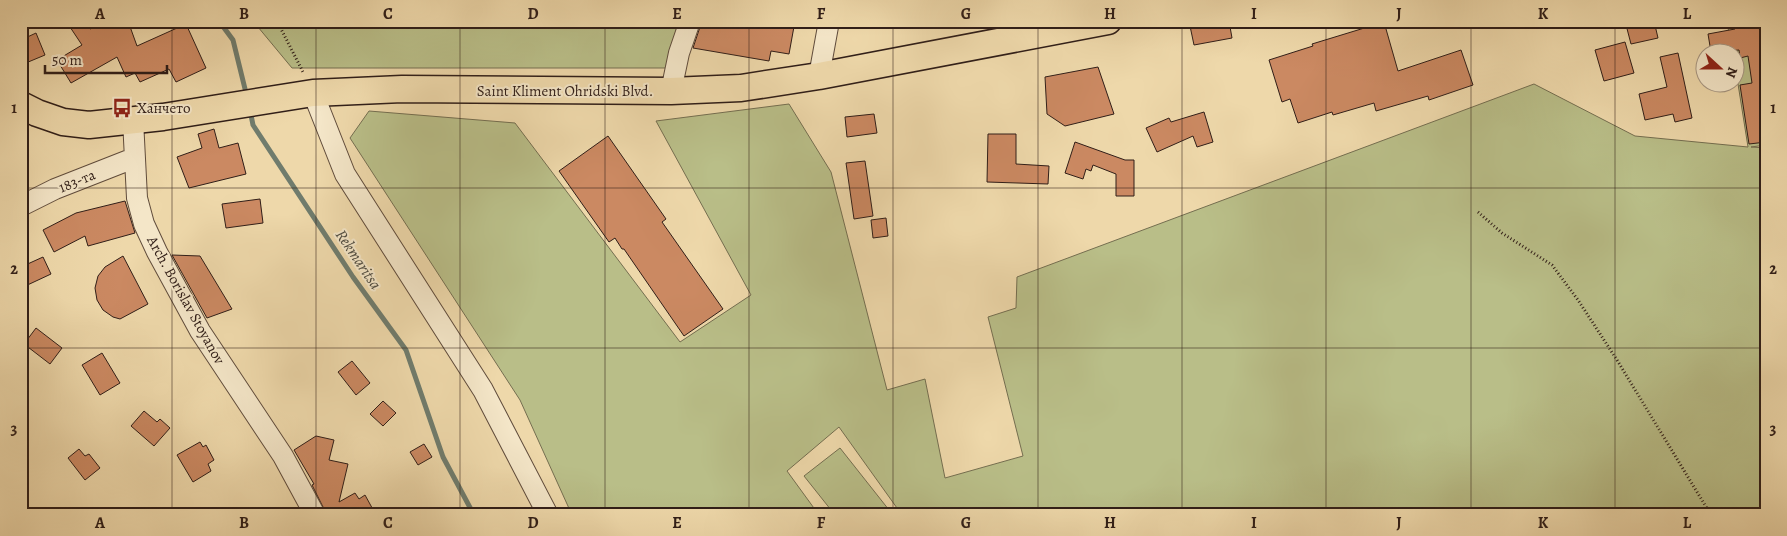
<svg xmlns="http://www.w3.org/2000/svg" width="1787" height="536" viewBox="0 0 1787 536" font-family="Alegreya,serif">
	<rect width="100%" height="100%" fill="#eed8aa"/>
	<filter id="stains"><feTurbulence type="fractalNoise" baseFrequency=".004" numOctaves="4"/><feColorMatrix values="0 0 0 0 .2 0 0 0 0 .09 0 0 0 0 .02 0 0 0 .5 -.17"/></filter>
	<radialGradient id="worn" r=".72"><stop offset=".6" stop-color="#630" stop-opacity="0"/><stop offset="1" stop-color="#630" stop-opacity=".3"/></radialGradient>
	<!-- green -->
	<path fill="#b9be88" stroke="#746e50" d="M253,21H685L669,68H292Z
		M1727,21H1766V145L1751,147L1766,148V515H902L839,427L787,471L819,515H572L520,400L350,138L369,111L515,123L680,342L751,295L656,121L789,104L831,172L887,390L925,379L945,478L1023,456L988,317L1016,308L1017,277L1534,84L1635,136L1748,147L1735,65L1734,52H1732Z
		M840,448L893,515H835L804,476Z"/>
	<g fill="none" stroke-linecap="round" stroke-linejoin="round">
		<!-- stream -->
		<path stroke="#707c6d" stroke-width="5" d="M219,21L233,40L247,97
			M250,110L253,125L353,277L406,350L443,457L474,515"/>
	</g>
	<!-- building -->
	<path fill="#cb8962" stroke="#301e18" d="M66,21H85L90,29L112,21H128L137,46L186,24L206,68L176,82L169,69L140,82L135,73L126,77L117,57L71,83L57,60L82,45Z
		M702,21H795L789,54L771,51L769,61L693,48Z
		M1215,21H1229L1232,38L1194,45L1190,26Z
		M1625,21H1654L1658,38L1631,44Z
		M1742,21H1758L1766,68V142L1749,144L1740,85L1752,83L1748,56L1740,58L1739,50L1711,52L1708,34L1735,29L1734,23Z
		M1384,22L1398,71L1461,50L1473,85L1429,100L1428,96L1376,111L1374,103L1333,115L1332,112L1298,123L1290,99L1282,102L1269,60L1313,46L1312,44Z
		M36,33L45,55L21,65V40Z
		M1625,42L1634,73L1604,81L1595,50Z
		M1678,53L1692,118L1675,122L1673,114L1645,120L1639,94L1667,87L1660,57Z
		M1098,67L1114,114L1065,126L1047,114L1045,77Z
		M1204,112L1213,142L1197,147L1193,136L1157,152L1146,128L1169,118L1171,122Z
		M874,114L877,133L847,137L845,117Z
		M214,129L219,148L238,143L246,174L189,188L177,157L202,148L198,134Z
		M988,134H1016V164L1049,166L1048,184L987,182Z
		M608,136L666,219L662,222L723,309L684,336L624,249H622L615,238L609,242L559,171Z
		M1075,142L1125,160H1134V196H1116V174L1093,165L1091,171L1086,169L1083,179L1065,173Z
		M865,161L873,216L854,219L846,163Z
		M260,199L263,223L226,228L222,204Z
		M125,201L135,233L88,246L85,236L54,252L43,230L76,213Z
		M886,218L888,236L873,238L871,220Z
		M172,255L200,256L232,309L207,318Z
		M123,256L148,304L120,319L113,317L103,310L97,300L95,288L98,276L105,267Z
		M43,257L51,274L21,288V267Z
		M36,328L62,348L50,364L24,344Z
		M102,353L120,383L100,395L82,365Z
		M352,361L370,383L356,395L338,372Z
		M383,401L396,413L383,426L370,414Z
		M144,411L157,422L160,419L170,428L154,446L131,426Z
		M316,436L334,440L329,460L348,464L339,502L355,493L359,499L365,495L376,515H327L312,485L314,484L294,450Z
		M200,442L203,447L206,445L214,460L208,464L211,471L193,482L177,455Z
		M424,444L432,457L418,465L410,452Z
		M79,449L85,456L89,454L100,468L85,480L68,458Z"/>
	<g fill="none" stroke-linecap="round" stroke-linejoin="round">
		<defs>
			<path id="minor" d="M819,76L829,21
				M671,91L679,53L690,21
				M313,93L345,174L483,390L548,515
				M133,120L137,198L144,224L157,252L200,331L283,456L315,515
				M21,206L55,189L134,158"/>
			<path id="major" d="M21,105L37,113L63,122L89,125L163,117L313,93L402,89L671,91L741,88L819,76L1108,21"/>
		</defs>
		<!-- minor casing -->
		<use href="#minor" stroke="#604c3c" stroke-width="22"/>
		<!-- major casing -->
		<use href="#major" stroke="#301e18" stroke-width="29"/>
		<!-- path -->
		<path stroke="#301e18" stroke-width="3" stroke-dasharray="1 2.5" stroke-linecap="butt" d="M277,21L304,74
			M1478,212L1502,233L1552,265L1578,300L1617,360L1711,515"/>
		<!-- minor -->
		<use href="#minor" stroke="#f4e6c8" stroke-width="20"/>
		<!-- major -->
		<use href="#major" stroke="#eed8aa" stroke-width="26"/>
	</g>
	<!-- grid -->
	<path fill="none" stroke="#301e18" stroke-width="1" stroke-opacity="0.55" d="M172,21V515M316,21V515M460,21V515M605,21V515M749,21V515M893,21V515M1038,21V515M1182,21V515M1326,21V515M1471,21V515M1615,21V515M21,188H1766M21,348H1766"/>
	<!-- icons -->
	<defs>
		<symbol id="bus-bare" viewBox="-9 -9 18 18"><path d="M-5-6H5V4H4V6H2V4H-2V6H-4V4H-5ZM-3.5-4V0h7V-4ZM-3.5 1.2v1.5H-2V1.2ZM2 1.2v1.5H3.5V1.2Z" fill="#8f2418" stroke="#f4e6c8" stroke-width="2.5" paint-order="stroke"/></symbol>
	</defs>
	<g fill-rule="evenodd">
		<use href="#bus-bare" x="108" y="94" width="28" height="28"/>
	</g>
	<g text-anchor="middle" stroke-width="4" stroke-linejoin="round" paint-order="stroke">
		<!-- street labels -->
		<g font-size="15" fill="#301e18" stroke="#f4e6c8">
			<text x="565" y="96">Saint Kliment Ohridski Blvd.</text>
			<text transform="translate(77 181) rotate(-22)" y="5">183-та</text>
			<text transform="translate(186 300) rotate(61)" y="5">Аrch. Borislav Stoyanov</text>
		</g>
		<!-- poi labels -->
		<g font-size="15" fill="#301e18" stroke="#f4e6c8" text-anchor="start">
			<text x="137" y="113">Ханчето</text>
		</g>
		<!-- water labels -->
		<g font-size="16" font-style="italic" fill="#504d42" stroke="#f4e6c8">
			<text transform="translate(359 259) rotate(56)" y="6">Rekmaritsa</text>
		</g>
	</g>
	<!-- margin -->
	<rect width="1787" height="536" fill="none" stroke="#eed8aa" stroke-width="55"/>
	<!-- north arrow -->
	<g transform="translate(1720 68) rotate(111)"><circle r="24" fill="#f4e6c8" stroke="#a69682"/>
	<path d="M0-4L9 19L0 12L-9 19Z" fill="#8f2418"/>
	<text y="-8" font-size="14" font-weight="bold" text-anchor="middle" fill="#301e18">N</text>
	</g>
	<!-- scale -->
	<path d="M45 65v8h122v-8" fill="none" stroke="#301e18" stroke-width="2.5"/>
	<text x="52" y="65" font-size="15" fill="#301e18" stroke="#f4e6c8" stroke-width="4" paint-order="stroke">50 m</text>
	<rect x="28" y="28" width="1732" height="480" fill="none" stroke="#301e18" stroke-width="2"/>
	<g font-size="16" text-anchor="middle" font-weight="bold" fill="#301e18">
		<text x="100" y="19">A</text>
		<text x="244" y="19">B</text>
		<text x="388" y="19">C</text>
		<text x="533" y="19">D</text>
		<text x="677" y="19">E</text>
		<text x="821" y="19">F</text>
		<text x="966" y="19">G</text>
		<text x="1110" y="19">H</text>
		<text x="1254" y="19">I</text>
		<text x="1399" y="19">J</text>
		<text x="1543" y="19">K</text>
		<text x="1687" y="19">L</text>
		<text x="14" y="113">1</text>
		<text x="1773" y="113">1</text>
		<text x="14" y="274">2</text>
		<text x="1773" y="274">2</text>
		<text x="14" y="434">3</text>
		<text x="1773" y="434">3</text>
		<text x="100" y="528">A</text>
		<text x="244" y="528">B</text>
		<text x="388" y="528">C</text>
		<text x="533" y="528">D</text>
		<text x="677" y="528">E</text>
		<text x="821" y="528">F</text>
		<text x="966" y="528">G</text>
		<text x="1110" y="528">H</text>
		<text x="1254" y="528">I</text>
		<text x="1399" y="528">J</text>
		<text x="1543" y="528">K</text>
		<text x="1687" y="528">L</text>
	</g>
	<rect width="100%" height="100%" filter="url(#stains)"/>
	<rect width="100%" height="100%" fill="url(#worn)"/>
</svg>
